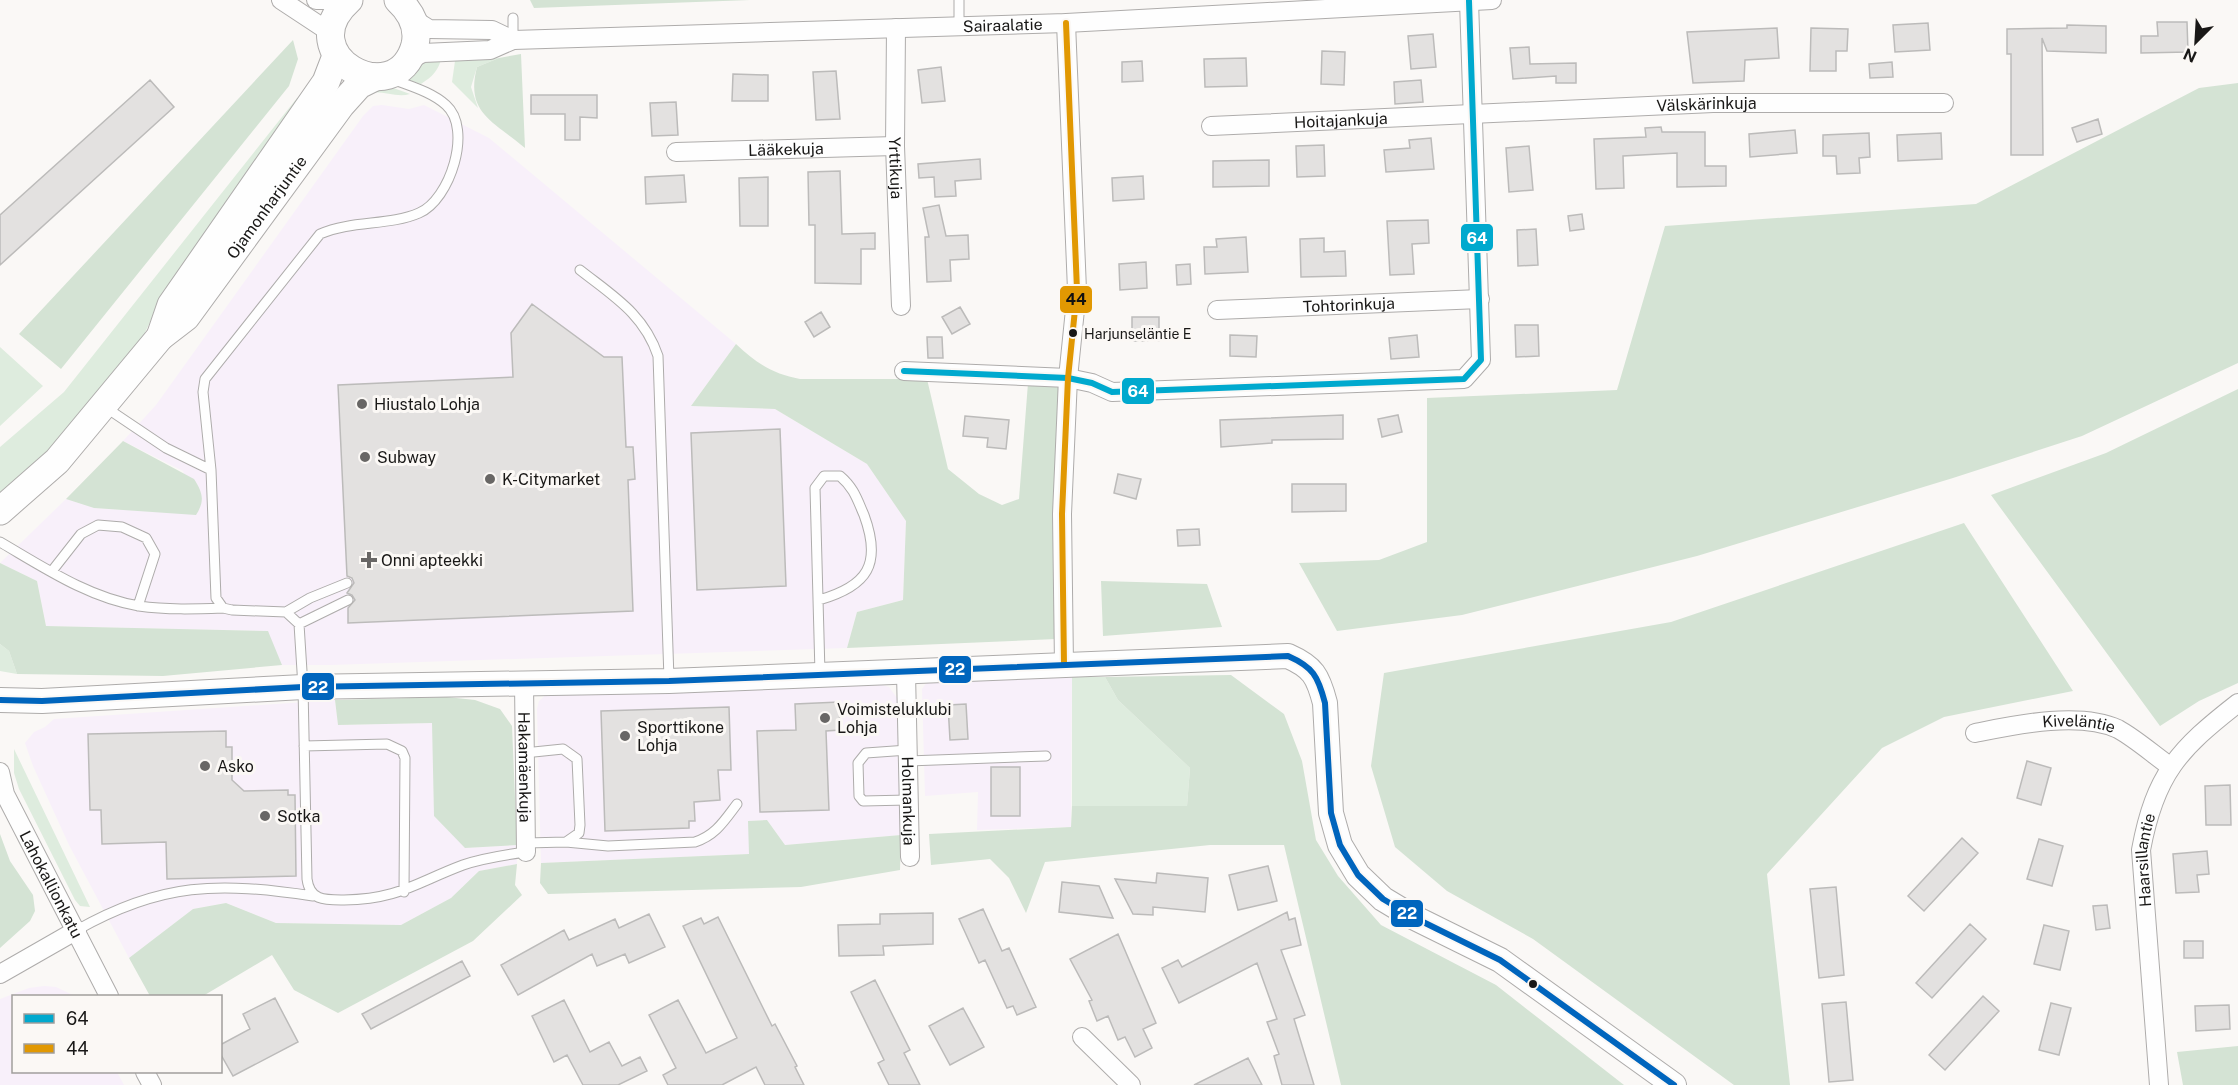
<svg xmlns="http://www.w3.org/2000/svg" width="2238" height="1085" viewBox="0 0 2238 1085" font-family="'Public Sans',sans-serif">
	<rect width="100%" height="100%" fill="#faf8f6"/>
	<!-- commercial -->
	<path fill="#f8f0fa" d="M382,105L409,109L424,105L489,138L736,344L691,406L775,409L867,464L906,521L903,600L857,612L847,648L331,665H282L267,631L46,626L37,581L0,563L66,499L94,508L196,514L183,471L123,441L156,405L363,116L373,106Z
		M1072,677L1071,827L977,830L978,792L925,796L922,689L927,682Z
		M882,685L889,687L897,698L901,835L785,845L767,820L749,821V854L541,863L537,709L539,701L549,692Z
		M335,700L338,725L433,723L434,816L466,848L517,845V864L479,871L451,898L401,925L276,923L226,903L193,909L129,958L69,845L33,766L25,743L34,732L45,727L54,719Z
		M44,986L56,987L75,996H14V1072H117L124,1085H0V999L29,988Z"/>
	<!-- green -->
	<path fill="#deecde" d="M442,57C438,71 433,76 421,84L409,80L407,77L429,59Z
		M499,58L477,67L471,87L478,108L452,82L455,61Z
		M388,86L410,94C396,98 383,90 369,93Z
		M306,95L164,292L142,339L48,453L0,493V447L64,392L297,98Z
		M0,347L43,386L0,426Z
		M0,644L9,651L17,674L0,671Z
		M1072,677H1105L1118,700L1190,768L1187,806H1072Z
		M14,749L90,907L80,906L75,900L19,789L14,773Z"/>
	<!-- forest -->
	<path fill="#d4e3d4" d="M530,0H750L534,8Z
		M293,40L298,59L289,86L61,369L19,334Z
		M521,54L525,148C493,121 465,113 477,67L499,58Z
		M2238,83V363L2082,436L1953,478L1697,556L1462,615L1337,631L1299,563L1379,560L1427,542V398L1617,390L1665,226L1976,204L2199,88Z
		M736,344C756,363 773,374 800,379H927L948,469L979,494L1002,505L1019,499L1028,383L1062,388L1056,639L847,648L857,612L903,600L906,521L867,464L775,409L691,406Z
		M2238,389V683L2199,701L2160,726L1991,495L2106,453Z
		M123,441L194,479C203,493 205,501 196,515L94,508L66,499Z
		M1964,523L2073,691L1944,717L1882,748L1767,874L1790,1085H1734L1533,939L1447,891L1395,847L1371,766L1384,673L1671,622Z
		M0,563L37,581L46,626L268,631L282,665L163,676L17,674L9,651L0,644Z
		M1101,581L1207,584L1222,627L1103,636Z
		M1231,675L1284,714L1302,761L1316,840L1338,876L1381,925L1496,985L1624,1085H1341L1284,845H1210L1045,862L1026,913L1009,878L990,859L931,865L929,834L1071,827L1072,806H1187L1190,768L1118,700L1105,677Z
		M447,697L475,700L500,709L512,726L517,845L465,848L434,816L432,723L338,725L335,700Z
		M767,820L785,845L901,835L900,870L801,887L548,894L540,883L541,863L749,854L748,821Z
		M0,834L10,861L33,895L35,911L30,921L0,948Z
		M517,864L515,885L522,895L473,941L338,1013L294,990L272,955L203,996H150L129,958L193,909L226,903L276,923L401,925L451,898L479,871Z
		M2238,1046V1085H2183L2177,1052Z"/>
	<!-- building -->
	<path fill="#e3e1e0" stroke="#bcbbba" stroke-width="1.5" d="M2157,22H2187L2188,52L2141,53V36H2158Z
		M1928,23L1930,50L1895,52L1893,25Z
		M2067,25L2106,26V53L2047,51L2042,38L2043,155H2011V54H2007V29L2067,28Z
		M1777,28L1779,58L1745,60L1744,81L1693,83L1687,32Z
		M1811,28L1848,29L1847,51H1836V71H1810Z
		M1433,34L1436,67L1411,69L1408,36Z
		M1529,47L1530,64L1576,63V83H1556V76L1513,79L1510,48Z
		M1322,51L1345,52L1344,85L1321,84Z
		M1246,58L1247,86L1205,87L1204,59Z
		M1142,61L1143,81L1122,82V62Z
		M1892,62L1893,77L1870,78L1869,64Z
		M941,67L945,101L922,103L918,70Z
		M836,71L840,119L816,120L813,72Z
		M733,74L768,75V101H732Z
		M150,80L174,107L0,265V215Z
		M1421,80L1423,102L1395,104L1394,82Z
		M531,95H597V118L580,117V140H565V114H531Z
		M676,102L678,135L652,136L650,103Z
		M2098,119L2102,134L2077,142L2072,128Z
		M1661,127L1662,132H1705V166H1726V186L1677,187V153L1623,156L1624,188L1596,189L1594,139L1646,137L1645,128Z
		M1795,130L1797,153L1750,157L1749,134Z
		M1869,133L1870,157L1859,158L1860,173L1837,174L1836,156H1823V135Z
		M1941,133L1942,159L1898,161L1897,135Z
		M1431,138L1434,169L1386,172L1384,150L1410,148L1409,140Z
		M1324,145L1325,176L1297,177L1296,146Z
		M1529,146L1533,190L1509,192L1506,148Z
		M980,159L981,179L955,181L956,196L935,197L934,177L919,178L918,164Z
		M1269,160V186L1213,187V161Z
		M840,171L842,234L875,233V249H861V284L815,283V225H809L808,172Z
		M684,175L686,202L646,204L645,177Z
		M1143,176L1144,199L1113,201L1112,178Z
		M768,177V226H740L739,178Z
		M939,205L946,236L968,235L969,259L950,260L951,281L927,282L925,237H929L923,208Z
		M1582,214L1584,229L1570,231L1568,216Z
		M1428,220L1429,243L1412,244L1414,274L1390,275L1387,221Z
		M1536,229L1538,265L1518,266L1517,230Z
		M1246,237L1248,272L1205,274L1204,247H1217L1216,239Z
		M1324,238V252L1345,251L1346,276L1301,277L1300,239Z
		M1146,262L1147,288L1120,290L1119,264Z
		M1190,264L1191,284L1177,285L1176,265Z
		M532,304L604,357H622L626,447H633L635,479L628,480L633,611L348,623V608L355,600L352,595L347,593L354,583L352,578L347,576L338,385L513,377L511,333Z
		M960,307L970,324L952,334L942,317Z
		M821,312L830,327L814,337L805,322Z
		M1132,317H1159V341H1132Z
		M1515,325H1538L1539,356L1516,357Z
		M1230,335L1257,336L1256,357L1230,356Z
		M1417,335L1419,357L1391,359L1389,338Z
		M927,337H942L943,358H928Z
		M1343,415V439L1272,440V443L1221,447L1220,420Z
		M1398,415L1402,432L1382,437L1378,419Z
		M965,416L1009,420L1006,449L987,447L988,438L963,436Z
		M780,429L786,586L697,590L691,433Z
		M1118,474L1141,479L1136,499L1114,493Z
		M1292,484H1346V511L1292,512Z
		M1199,529L1200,545L1178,546L1177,530Z
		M839,702L840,730L826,731L829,810L760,812L757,731L796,730L795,704Z
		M966,704L968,739L950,740L948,705Z
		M729,707L731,770H718L720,800L694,802L695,821H689V828L605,831L601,711Z
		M226,731V747H232V780L244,791L288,790V795H295L296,876L167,879L166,842L102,844L101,810H90L88,734Z
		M2027,761L2051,768L2041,805L2017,798Z
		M991,767H1020V816H991Z
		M2230,785L2231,825H2206L2205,786Z
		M1962,838L1978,853L1924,911L1908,896Z
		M2039,839L2063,846L2052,886L2027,879Z
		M2207,851L2209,874L2197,875L2199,892L2176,893L2173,854Z
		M1268,866L1277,901L1238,910L1229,875Z
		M1157,873L1208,878L1205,912L1153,907V915L1133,914L1115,879L1156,883Z
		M1062,882L1099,886L1113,918L1059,912Z
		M1836,887L1844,975L1819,978L1810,889Z
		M2107,905L2110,928L2096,930L2093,906Z
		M983,909L1002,951L1009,948L1036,1007L1017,1015L1013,1006L1007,1008L985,960L979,963L959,919Z
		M1287,912L1289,920L1295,918L1301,945L1281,950L1305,1015L1294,1019L1314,1085H1282L1274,1056L1279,1054L1267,1022L1277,1019L1257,963L1179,1003L1162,968L1178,960L1182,967Z
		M933,913V944L883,946L884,955L839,956L838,925L880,924V914Z
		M649,914L665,947L629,963L625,954L597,966L592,954L518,995L501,965L564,930L569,940L615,919L619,928Z
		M718,917L772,1026L775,1024L797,1066L795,1067L804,1085H765L756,1067L722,1085H668L663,1075L676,1068L649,1015L678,1000L706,1053L737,1038L683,926L701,918L704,924Z
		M1970,924L1986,939L1932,998L1916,983Z
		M2044,925L2069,931L2060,970L2034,964Z
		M1118,934L1156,1023L1143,1029L1152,1048L1135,1057L1125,1037L1118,1040L1108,1016L1097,1021L1089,1001L1092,1000L1070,959Z
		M2184,941H2203V958H2184Z
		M462,961L470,976L371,1029L362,1014Z
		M875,980L910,1050L904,1053L920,1085H889L878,1063L884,1060L851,992Z
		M1983,996L1999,1011L1945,1070L1929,1055Z
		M275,998L298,1042L233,1076L220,1053V1045L250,1029L243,1014Z
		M564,1000L590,1052L609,1042L622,1066L640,1057L647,1071L618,1085H583L567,1055L554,1062L532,1016Z
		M1846,1002L1853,1080L1829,1082L1822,1004Z
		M2051,1003L2071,1008L2059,1055L2039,1050Z
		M2229,1005L2230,1029L2196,1031L2195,1006Z
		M963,1008L984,1047L950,1065L929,1026Z
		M1248,1058L1262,1085H1194Z"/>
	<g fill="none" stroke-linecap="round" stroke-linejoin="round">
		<defs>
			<path id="service" d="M959,26V0
				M513,40V18
				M392,79C410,86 432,92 446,105C473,129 450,200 419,213C389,226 352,220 320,234L205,379L203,392L211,470L216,598L223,608L232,610L286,612L299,624L303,687L307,879C310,901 325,900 344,900C399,899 415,883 463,865C483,858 504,855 526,852
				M580,270C613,296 644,314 658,356L669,679
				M105,407L166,448L211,470
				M0,542C43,567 89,598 139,606C167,610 195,609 223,608
				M52,571L81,534L98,525L122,527L146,538L155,554L138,606
				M819,600C868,586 882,564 864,515C857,499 854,488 840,476H824L815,488L820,673
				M286,612L310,598L347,583
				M299,624L348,600
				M304,746L387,744L402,751L405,758L404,892
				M908,750L866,753L858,763L859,796L863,801L908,800
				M524,753L563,749L577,759L580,825L579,833L566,842L526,843
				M908,761L1046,756
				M566,842L608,846L695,842C716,835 724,821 737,804
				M77,930C162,882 218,882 313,896"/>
			<g id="minor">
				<path d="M281,0L331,33"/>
				<path d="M316,0H348"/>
				<path d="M413,19L429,29L492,30L513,40"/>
				<path id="s1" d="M896,28L895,146L901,306"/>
				<path id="s2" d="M407,61L423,53L490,50L513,40L1066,23L1492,0"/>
				<path id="s3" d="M1211,126L1713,103H1944"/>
				<path id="s4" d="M676,152L895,146"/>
				<path id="s5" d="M1217,310L1480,299"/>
				<path d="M904,371L1068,378L1092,383L1112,392L1464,379L1481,360L1469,1"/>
				<path d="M1064,665L1062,514L1068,378L1077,290L1066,23"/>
				<path id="s6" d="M906,673L910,857"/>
				<path id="s7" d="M524,683L526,852"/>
				<path id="s8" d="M1975,733C2015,725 2079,711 2118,729C2136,739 2154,755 2171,767"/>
				<path id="s9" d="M0,772L5,794L109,996"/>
				<path d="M0,974L77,930"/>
				<path d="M1082,1037L1131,1085"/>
				<path d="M145,1072L152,1085"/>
				<path id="s10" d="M2159,1085L2141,850C2155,774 2179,749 2238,703"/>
			</g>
			<path id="tertiary" d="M0,700L42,701L303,687L669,681L1288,656C1313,667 1318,676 1325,703L1331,813L1340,845L1358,875L1383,899L1413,917L1500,960L1674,1085"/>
			<g id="secondary">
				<path d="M349,0C288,55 396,115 415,45C419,27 411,12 398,0"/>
				<path d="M160,337L171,305L326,82L336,56"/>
				<path id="s11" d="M0,511L57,461L160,337L186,317L341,105L359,85L375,77"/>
			</g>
		</defs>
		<!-- service casing -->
		<use href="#service" stroke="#aeacab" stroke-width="11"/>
		<!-- minor casing -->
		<use href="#minor" stroke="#aeacab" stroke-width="20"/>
		<!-- tertiary casing -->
		<use href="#tertiary" stroke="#aeacab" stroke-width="26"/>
		<!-- secondary casing -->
		<use href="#secondary" stroke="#aeacab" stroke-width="29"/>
		<!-- service -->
		<use href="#service" stroke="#fefefe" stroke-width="9"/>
		<!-- minor -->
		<use href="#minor" stroke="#fefefe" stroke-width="18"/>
		<!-- tertiary -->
		<use href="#tertiary" stroke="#fefefe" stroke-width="24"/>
		<!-- secondary -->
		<use href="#secondary" stroke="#fefefe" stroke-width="27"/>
		<defs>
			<path id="bus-1" d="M904,371L1068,378L1092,383L1112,392L1464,379L1481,360L1469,1"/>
			<path id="bus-2" d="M1064,665L1062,514L1068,378L1077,290L1066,23"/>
			<path id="bus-3" d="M0,700L42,701L303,687L669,681L1288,656C1313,667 1318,676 1325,703L1331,813L1340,845L1358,875L1383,899L1413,917L1500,960L1674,1085"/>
		</defs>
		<!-- bus-1 casing -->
		<use href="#bus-1" stroke="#fbf8f5" stroke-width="10"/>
		<!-- bus-2 casing -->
		<use href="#bus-2" stroke="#fbf8f5" stroke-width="10"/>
		<!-- bus-3 casing -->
		<use href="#bus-3" stroke="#fbf8f5" stroke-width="10"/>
		<!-- bus-1 -->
		<use href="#bus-1" stroke="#00a9ce" stroke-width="6"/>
		<!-- bus-2 -->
		<use href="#bus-2" stroke="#e19802" stroke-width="6"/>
		<!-- bus-3 -->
		<use href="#bus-3" stroke="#0065bd" stroke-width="6"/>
	</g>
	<!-- markers -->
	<g fill="#191817" stroke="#fbf8f5" stroke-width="2">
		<circle cx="1073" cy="333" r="5"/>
		<circle cx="1533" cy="984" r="5"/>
	</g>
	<g fill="#686665" stroke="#fbf8f5" stroke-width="2">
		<circle cx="362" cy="404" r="6"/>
		<circle cx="365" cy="457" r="6"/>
		<circle cx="490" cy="479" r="6"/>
		<path d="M366 551h6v6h6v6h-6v6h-6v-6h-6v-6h6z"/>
		<circle cx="825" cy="718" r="6"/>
		<circle cx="625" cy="736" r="6"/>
		<circle cx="205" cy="766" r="6"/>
		<circle cx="265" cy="816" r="6"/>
	</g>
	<g text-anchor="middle" stroke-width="6" stroke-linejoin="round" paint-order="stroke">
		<!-- bus labels -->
		<g font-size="14" fill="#191817" stroke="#fbf8f5" text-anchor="start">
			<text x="1084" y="339">Harjunseläntie E</text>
		</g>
		<!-- street labels -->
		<g font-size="16" fill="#191817" stroke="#fbf8f5">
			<text dy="6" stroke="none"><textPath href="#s2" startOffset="600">Sairaalatie</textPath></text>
			<text dy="6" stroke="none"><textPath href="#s3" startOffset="496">Välskärinkuja</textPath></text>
			<text dy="6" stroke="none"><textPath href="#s3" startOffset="130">Hoitajankuja</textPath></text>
			<text dy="6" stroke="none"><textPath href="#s4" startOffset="110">Lääkekuja</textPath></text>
			<text dy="6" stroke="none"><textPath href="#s1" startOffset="140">Yrttikuja</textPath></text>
			<text dy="6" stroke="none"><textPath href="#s11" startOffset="406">Ojamonharjuntie</textPath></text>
			<text dy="6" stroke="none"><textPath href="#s5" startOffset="132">Tohtorinkuja</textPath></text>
			<text dy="6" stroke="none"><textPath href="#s8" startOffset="105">Kiveläntie</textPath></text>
			<text dy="6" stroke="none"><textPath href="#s7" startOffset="84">Hakamäenkuja</textPath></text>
			<text dy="6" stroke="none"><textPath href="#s6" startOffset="128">Holmankuja</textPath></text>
			<text dy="6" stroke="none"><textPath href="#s10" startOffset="226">Haarsillantie</textPath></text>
			<text dy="6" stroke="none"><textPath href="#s9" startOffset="124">Lahokallionkatu</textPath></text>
		</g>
		<!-- poi labels -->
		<g font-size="16" fill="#191817" stroke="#fbf8f5" text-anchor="start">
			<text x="374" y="410">Hiustalo Lohja</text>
			<text x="377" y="463">Subway</text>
			<text x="502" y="485">K-Citymarket</text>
			<text x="381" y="566">Onni apteekki</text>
			<text x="837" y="715">Voimisteluklubi<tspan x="837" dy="18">Lohja</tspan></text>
			<text x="637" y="733">Sporttikone<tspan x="637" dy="18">Lohja</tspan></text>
			<text x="217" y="772">Asko</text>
			<text x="277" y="822">Sotka</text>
		</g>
	</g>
	<g stroke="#fbf8f5" stroke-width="2">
		<rect x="1460" y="223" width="34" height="29" rx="6" fill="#00a9ce"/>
		<rect x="1059" y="285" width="34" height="29" rx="6" fill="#e19802"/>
		<rect x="1121" y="377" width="34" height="28" rx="6" fill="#00a9ce"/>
		<rect x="938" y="655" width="34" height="29" rx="6" fill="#0065bd"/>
		<rect x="301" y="672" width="34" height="29" rx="6" fill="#0065bd"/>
		<rect x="1390" y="899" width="34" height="29" rx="6" fill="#0065bd"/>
	</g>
	<g font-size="16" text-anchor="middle" font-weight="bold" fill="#fff">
		<text x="1477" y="244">64</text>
		<text x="1138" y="397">64</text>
		<text x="955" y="675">22</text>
		<text x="318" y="693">22</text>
		<text x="1407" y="919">22</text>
	</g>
	<g font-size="16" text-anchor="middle" font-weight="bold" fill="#111">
		<text x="1076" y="305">44</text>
	</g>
	<!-- legend -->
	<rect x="12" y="995" width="210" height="78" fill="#fbf8f5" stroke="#a19e9c" stroke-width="1.5"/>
	<rect x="24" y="1014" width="30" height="9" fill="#00a9ce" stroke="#a19e9c" stroke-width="1.5"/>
	<text x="66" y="1025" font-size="18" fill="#191817">64</text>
	<rect x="24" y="1044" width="30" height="9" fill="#e19802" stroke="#a19e9c" stroke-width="1.5"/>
	<text x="66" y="1055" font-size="18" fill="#191817">44</text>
	<!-- north arrow -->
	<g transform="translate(2196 42) rotate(204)" stroke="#fbf8f5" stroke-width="4.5" paint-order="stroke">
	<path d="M0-4.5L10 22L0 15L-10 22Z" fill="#191817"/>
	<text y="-9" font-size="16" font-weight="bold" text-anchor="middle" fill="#191817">N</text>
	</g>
</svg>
